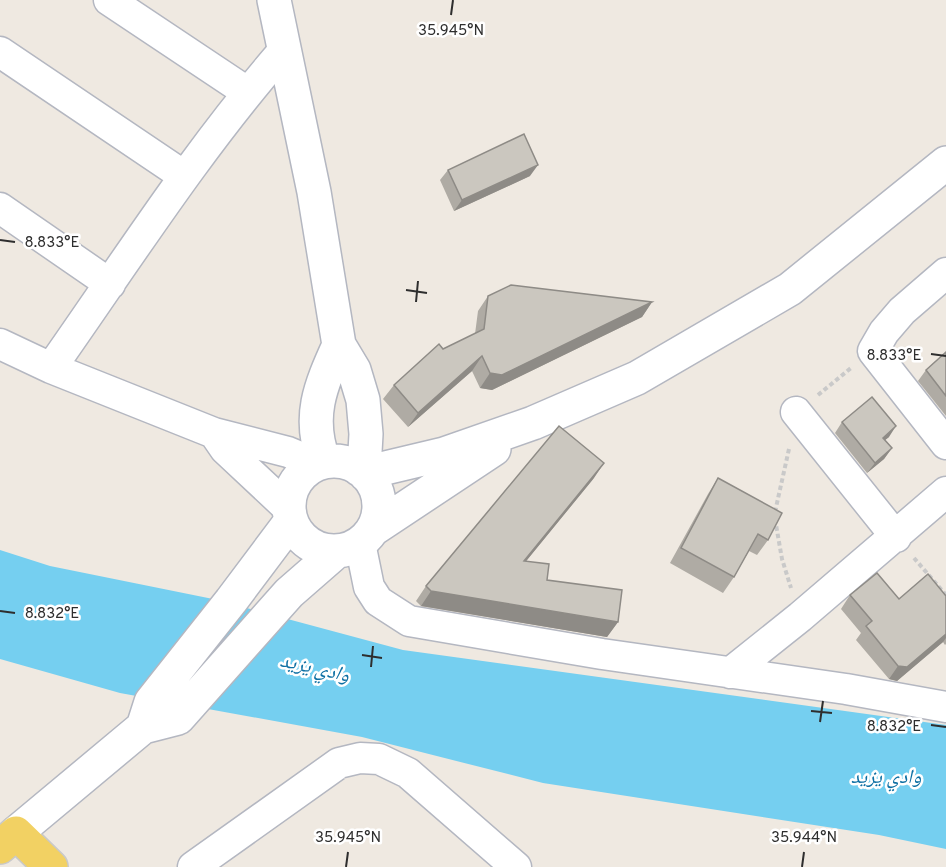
<svg xmlns="http://www.w3.org/2000/svg" width="946" height="867" viewBox="0 0 946 867" font-family="Overpass,'Noto Naskh Arabic',sans-serif">
	<rect width="100%" height="100%" fill="#efe9e1"/>
	<!-- water -->
	<path fill="#75cff0" d="M0,550L50,566L213,599L403,650L946,725V849L879,835L543,783L362,737L120,693L0,659Z"/>
	<g fill="none" stroke-linecap="round" stroke-linejoin="round">
		<defs>
			<path id="street" d="M109,0L247,92
				M0,52L184,176
				M0,208L110,284
				M946,273L902,311L884,332L873,351L946,444
				M0,344L51,368L214,433L288,452L317,464
				M51,368C127,260 198,148 285,49
				M796,412L896,537
				M214,433L225,449L289,509
				M360,543L369,587L378,601L409,621L602,654L846,689L946,707
				M730,673L800,617L946,492
				M193,867L339,763L360,758L379,759L408,773L516,867"/>
			<path id="secondary" d="M274,0L314,192L339,345L354,370L363,400L366,434L365,452L359,469
				M289 506a45 45 0 1 1 90 0a45 45 0 1 1-90 0Z
				M324,462C307,417 320,387 339,345
				M366,475L381,469L444,454L533,423L637,378L790,289L946,163
				M372,530L494,449
				M143,727L151,702L231,601L291,521
				M16,833L143,727L178,718L289,593L336,552"/>
			<path id="primary" d="M0,847L16,833L51,867"/>
		</defs>
		<!-- street casing -->
		<use href="#street" stroke="#b4b7c1" stroke-width="33"/>
		<!-- secondary casing -->
		<use href="#secondary" stroke="#b4b7c1" stroke-width="36"/>
		<!-- primary casing -->
		<use href="#primary" stroke="#c9c9c9" stroke-width="36"/>
		<!-- path -->
		<path stroke="#c9c9c9" stroke-width="4" stroke-dasharray="4.5 3" stroke-linecap="butt" d="M818,395L851,368
			M775,512L789,449
			M775,519L782,559L791,588
			M914,558L946,595"/>
		<!-- street -->
		<use href="#street" stroke="#fff" stroke-width="30"/>
		<!-- secondary -->
		<use href="#secondary" stroke="#fff" stroke-width="33"/>
		<!-- primary -->
		<use href="#primary" stroke="#f2d163" stroke-width="33"/>
	</g>
	<!-- wall -->
	<path fill="#afaba4" d="M448,170L530,176L454,211L440,180Z
		M488,296L652,302L642,317L492,390L480,388L472,371L408,427L383,399L394,385L443,349L475,334L478,311Z
		M946,352V416L918,381L926,370Z
		M842,422L889,437L885,440L892,448L884,459L867,473L835,433Z
		M594,478L526,561L547,580L618,622L607,637L421,606L416,601L426,586Z
		M718,478L768,540L757,555L749,551L734,577L723,593L670,563L708,494Z
		M850,595L899,599L946,596V644L945,645L943,642L897,681L889,679L856,640L861,633L841,609Z"/>
	<!-- shaded-wall -->
	<path fill="#8e8b86" d="M538,165L530,176L454,211L462,200Z
		M652,302L642,317L492,390L480,388L490,373Z
		M482,356L472,371L408,427L418,413Z
		M896,426L889,437L875,448L883,438Z
		M892,448L884,459L867,473L875,463Z
		M604,463L594,478L514,576L524,561Z
		M431,591L618,622L607,637L421,606Z
		M946,634V638L943,642L897,681L889,679L898,666Z"/>
	<!-- building -->
	<path fill="#cbc7bf" stroke="#8e8b86" stroke-width="1.5" d="M524,134L538,165L462,200L448,170Z
		M511,285L652,302L502,375L490,373L482,356L418,413L394,385L439,344L443,349L484,329L488,296Z
		M946,352V396L926,370Z
		M872,397L896,426L883,438L892,448L875,463L842,422Z
		M559,426L604,463L524,561L549,564L547,580L622,590L618,622L431,591L426,586Z
		M718,478L782,513L768,540L758,534L734,577L681,548Z
		M877,573L899,599L928,574L946,596V634L907,667L898,666L866,626L872,621L850,595Z"/>
	<!-- ticks -->
	<path fill="none" stroke="#2e2e2e" stroke-width="2" d="M451,15L453,0M0,240L15,242M406,290L427,293M416,302L418,281M931,354L946,356M0,611L15,613M362,655L382,658M371,667L373,646M811,711L832,713M820,722L823,701M931,725L946,727M346,867L348,852M802,867L804,852"/>
	<g text-anchor="middle" stroke-width="5" stroke-linejoin="round" paint-order="stroke">
		<!-- water labels -->
		<g font-size="20" font-style="italic" fill="#0d6fa3" stroke="#fff">
			<text transform="translate(315 667) rotate(13)" y="7">وادي يزيد</text>
			<text x="886" y="783">وادي يزيد</text>
		</g>
	</g>
	<g font-size="15" text-anchor="middle" fill="#2e2e2e" stroke="#fff" stroke-width="5" stroke-linejoin="round" paint-order="stroke">
		<text x="451" y="35">35.945°N</text>
		<text x="52" y="247">8.833°E</text>
		<text x="894" y="360">8.833°E</text>
		<text x="52" y="618">8.832°E</text>
		<text x="894" y="731">8.832°E</text>
		<text x="348" y="842">35.945°N</text>
		<text x="804" y="842">35.944°N</text>
	</g>
</svg>
